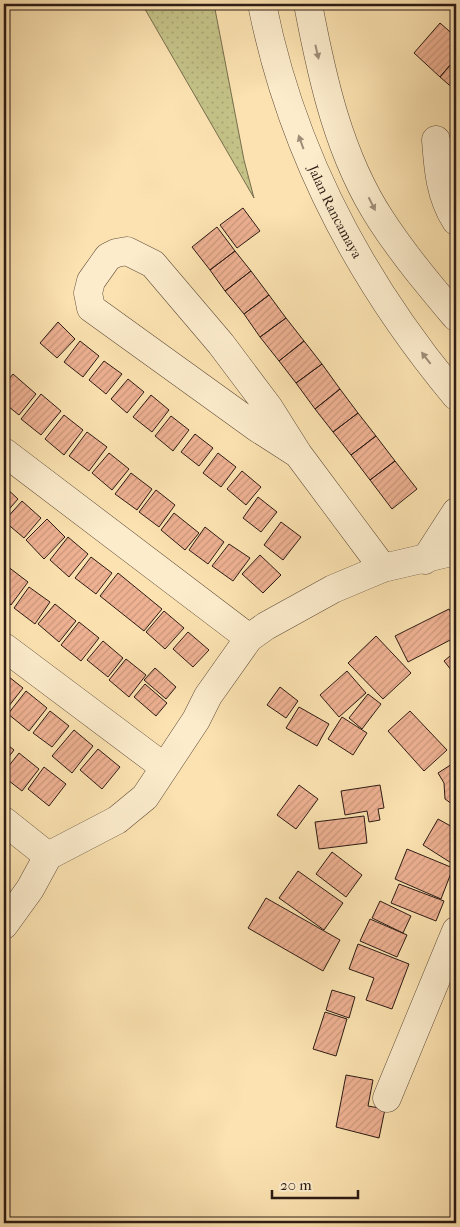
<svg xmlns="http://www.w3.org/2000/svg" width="460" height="1227" viewBox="0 0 460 1227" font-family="'IM FELL French Canon',serif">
	<defs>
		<pattern id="grass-dots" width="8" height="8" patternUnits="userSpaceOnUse" patternTransform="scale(1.25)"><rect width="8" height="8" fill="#c4c287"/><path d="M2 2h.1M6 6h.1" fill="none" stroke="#a9a674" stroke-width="1.8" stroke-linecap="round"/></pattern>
		<pattern id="building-hatch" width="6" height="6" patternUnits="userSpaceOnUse" patternTransform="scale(1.25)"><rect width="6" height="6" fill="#eeb192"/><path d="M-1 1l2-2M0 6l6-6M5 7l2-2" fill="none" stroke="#cc987d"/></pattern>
	</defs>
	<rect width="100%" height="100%" fill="#fbe2b0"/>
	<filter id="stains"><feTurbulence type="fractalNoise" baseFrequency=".004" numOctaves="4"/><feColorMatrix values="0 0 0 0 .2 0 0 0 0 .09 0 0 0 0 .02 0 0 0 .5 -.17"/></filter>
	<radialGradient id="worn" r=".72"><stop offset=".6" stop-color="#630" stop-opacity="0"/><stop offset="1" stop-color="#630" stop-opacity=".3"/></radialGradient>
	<!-- grass -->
	<path fill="url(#grass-dots)" stroke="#786e4e" d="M142,4H214L244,160L254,198Z"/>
	<!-- building -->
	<path fill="url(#building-hatch)" stroke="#2c1b14" d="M440,23L456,37V58L440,77L414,53Z
		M456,58V91L440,77Z
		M243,208L260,231L237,248L220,225Z
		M217,227L235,251L210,270L192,247Z
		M235,251L251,271L225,291L210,270Z
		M251,271L269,295L244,314L225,291Z
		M269,295L286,318L260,337L244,314Z
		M286,318L304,341L279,361L260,337Z
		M58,322L75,339L57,358L40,343Z
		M80,341L99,356L83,377L64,362Z
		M304,341L322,364L296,383L279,361Z
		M104,361L122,374L106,394L89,380Z
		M322,364L340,389L315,409L296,383Z
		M13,374L36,394L19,415L4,403V385Z
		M128,379L144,392L127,413L111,399Z
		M340,389L358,413L333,432L315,409Z
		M41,394L61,411L41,435L21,419Z
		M151,395L169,410L152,432L133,417Z
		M358,413L376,436L351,455L333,432Z
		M64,415L83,430L64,455L45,439Z
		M171,416L189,430L173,451L155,436Z
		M87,432L107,447L89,471L69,456Z
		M195,434L213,448L199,466L181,452Z
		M376,436L395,461L370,480L351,455Z
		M109,453L129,469L112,490L92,473Z
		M218,453L236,467L221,487L203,473Z
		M395,461L417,489L392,509L370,480Z
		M242,471L261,487L246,505L227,489Z
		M131,473L152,489L137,510L115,494Z
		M4,486L18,499L4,515Z
		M156,490L175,505L159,527L139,512Z
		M258,497L277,512L261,532L243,518Z
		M22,501L41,518L24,538L4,521Z
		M174,513L199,533L185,550L161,530Z
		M47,519L65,537L44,559L26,540Z
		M281,522L301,537L283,560L264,545Z
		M205,527L224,542L208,564L189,550Z
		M68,537L88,554L69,577L50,560Z
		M229,544L250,558L233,581L212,566Z
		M260,555L281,575L263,593L242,574Z
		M91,557L112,573L96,594L75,578Z
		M7,566L28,582L11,605L4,599V571Z
		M118,573L162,609L144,631L100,596Z
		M29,587L50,602L35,624L14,608Z
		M55,604L76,621L59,642L38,624Z
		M449,609L456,622V637L408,662L395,636Z
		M164,611L184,628L165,649L146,632Z
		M79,622L99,638L81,661L61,645Z
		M188,632L209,650L193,667L173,649Z
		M376,636L411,673L383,699L348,663Z
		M103,641L123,658L108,677L87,660Z
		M456,651V676L444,661Z
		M126,659L146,675L129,697L109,680Z
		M155,668L176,687L166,699L144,680Z
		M347,671L366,693L339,717L320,695Z
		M4,673L23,688L5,711L4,710Z
		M145,684L167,703L156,716L134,697Z
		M280,687L298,701L286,718L267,705Z
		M26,691L47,708L29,731L8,714Z
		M368,694L381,704L362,729L349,718Z
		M299,707L329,724L317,746L286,728Z
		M50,711L69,726L52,747L33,733Z
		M410,711L447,750L424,771L388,731Z
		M342,717L367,733L353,755L328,739Z
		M74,730L93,746L72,773L52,756Z
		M4,742L14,750L4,763Z
		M98,749L120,767L102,789L80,770Z
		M19,753L39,769L22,791L4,777V772Z
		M452,764L456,771V807L445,799L444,783L438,773Z
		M44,767L66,784L49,806L28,789Z
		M299,785L318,799L296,829L277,815Z
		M380,785L384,808L378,809L380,820L369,822L367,811L345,815L341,791Z
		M364,816L367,843L319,849L315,822Z
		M438,819L456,829V866L423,845Z
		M407,849L453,868L441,899L395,879Z
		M332,852L362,875L346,897L316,874Z
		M298,871L343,903L324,930L279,898Z
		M399,884L444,901L436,921L391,903Z
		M266,898L340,940L323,971L248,928Z
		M380,901L411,916L403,933L372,918Z
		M370,919L407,935L397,957L360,941Z
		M358,944L409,964L392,1009L366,1000L374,978L349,969Z
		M332,990L355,997L349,1018L326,1010Z
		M325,1012L347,1019L336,1056L313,1049Z
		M346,1075L373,1080L368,1106L385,1109L379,1138L336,1127Z"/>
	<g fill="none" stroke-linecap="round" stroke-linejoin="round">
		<defs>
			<g id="minor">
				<path id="s1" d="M262,4C291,150 361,282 456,396"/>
				<path d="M308,4C322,78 339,156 381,220C403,254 430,286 456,317"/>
				<path d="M436,140C438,168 440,196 456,221"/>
				<path d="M4,452L249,638"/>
				<path d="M298,454L256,427L91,308L88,293L91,281L108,257L116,253L127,251L153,264L221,344L269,408L298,454L383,568"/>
				<path d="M425,560L456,512"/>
				<path d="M4,647L164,767"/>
				<path d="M4,821L48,856"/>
				<path d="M4,925L30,889L48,856L117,820L145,797L196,720L208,696L249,638L266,626L333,589L383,568L456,551"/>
				<path d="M387,1098L456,931"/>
			</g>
		</defs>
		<!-- minor casing -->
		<use href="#minor" stroke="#604d3b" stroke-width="29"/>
		<!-- minor -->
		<use href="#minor" stroke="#fceccc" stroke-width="28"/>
	</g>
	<!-- one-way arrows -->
	<defs><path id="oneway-solid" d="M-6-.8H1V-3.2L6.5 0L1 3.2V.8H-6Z" transform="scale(1.25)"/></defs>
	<g fill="#9e8e79">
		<use href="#oneway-solid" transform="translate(317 52) rotate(77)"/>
		<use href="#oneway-solid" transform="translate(301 142) rotate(-110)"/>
		<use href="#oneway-solid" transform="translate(372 204) rotate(63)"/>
		<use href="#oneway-solid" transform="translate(426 358) rotate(-128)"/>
	</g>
	<g text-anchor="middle" stroke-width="4" stroke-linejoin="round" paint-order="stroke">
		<!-- street labels -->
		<g font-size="14" fill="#2c1b14" stroke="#fceccc">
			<text dy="5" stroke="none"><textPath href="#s1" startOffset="221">Jalan Rancamaya</textPath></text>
		</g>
	</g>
	<!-- margin -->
	<rect width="460" height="1227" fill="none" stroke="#fbe2b0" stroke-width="20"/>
	<rect x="5" y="5" width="450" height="1217" fill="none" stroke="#2c1b14" stroke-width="2.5"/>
	<rect x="10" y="10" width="440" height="1207" fill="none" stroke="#2c1b14"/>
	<!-- scale -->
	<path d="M272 1190v8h86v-8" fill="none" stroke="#2c1b14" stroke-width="2.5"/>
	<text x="280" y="1190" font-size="15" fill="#2c1b14" stroke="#fceccc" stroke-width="4" paint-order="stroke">20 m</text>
	<rect width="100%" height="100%" filter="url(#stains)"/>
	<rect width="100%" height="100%" fill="url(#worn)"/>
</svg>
